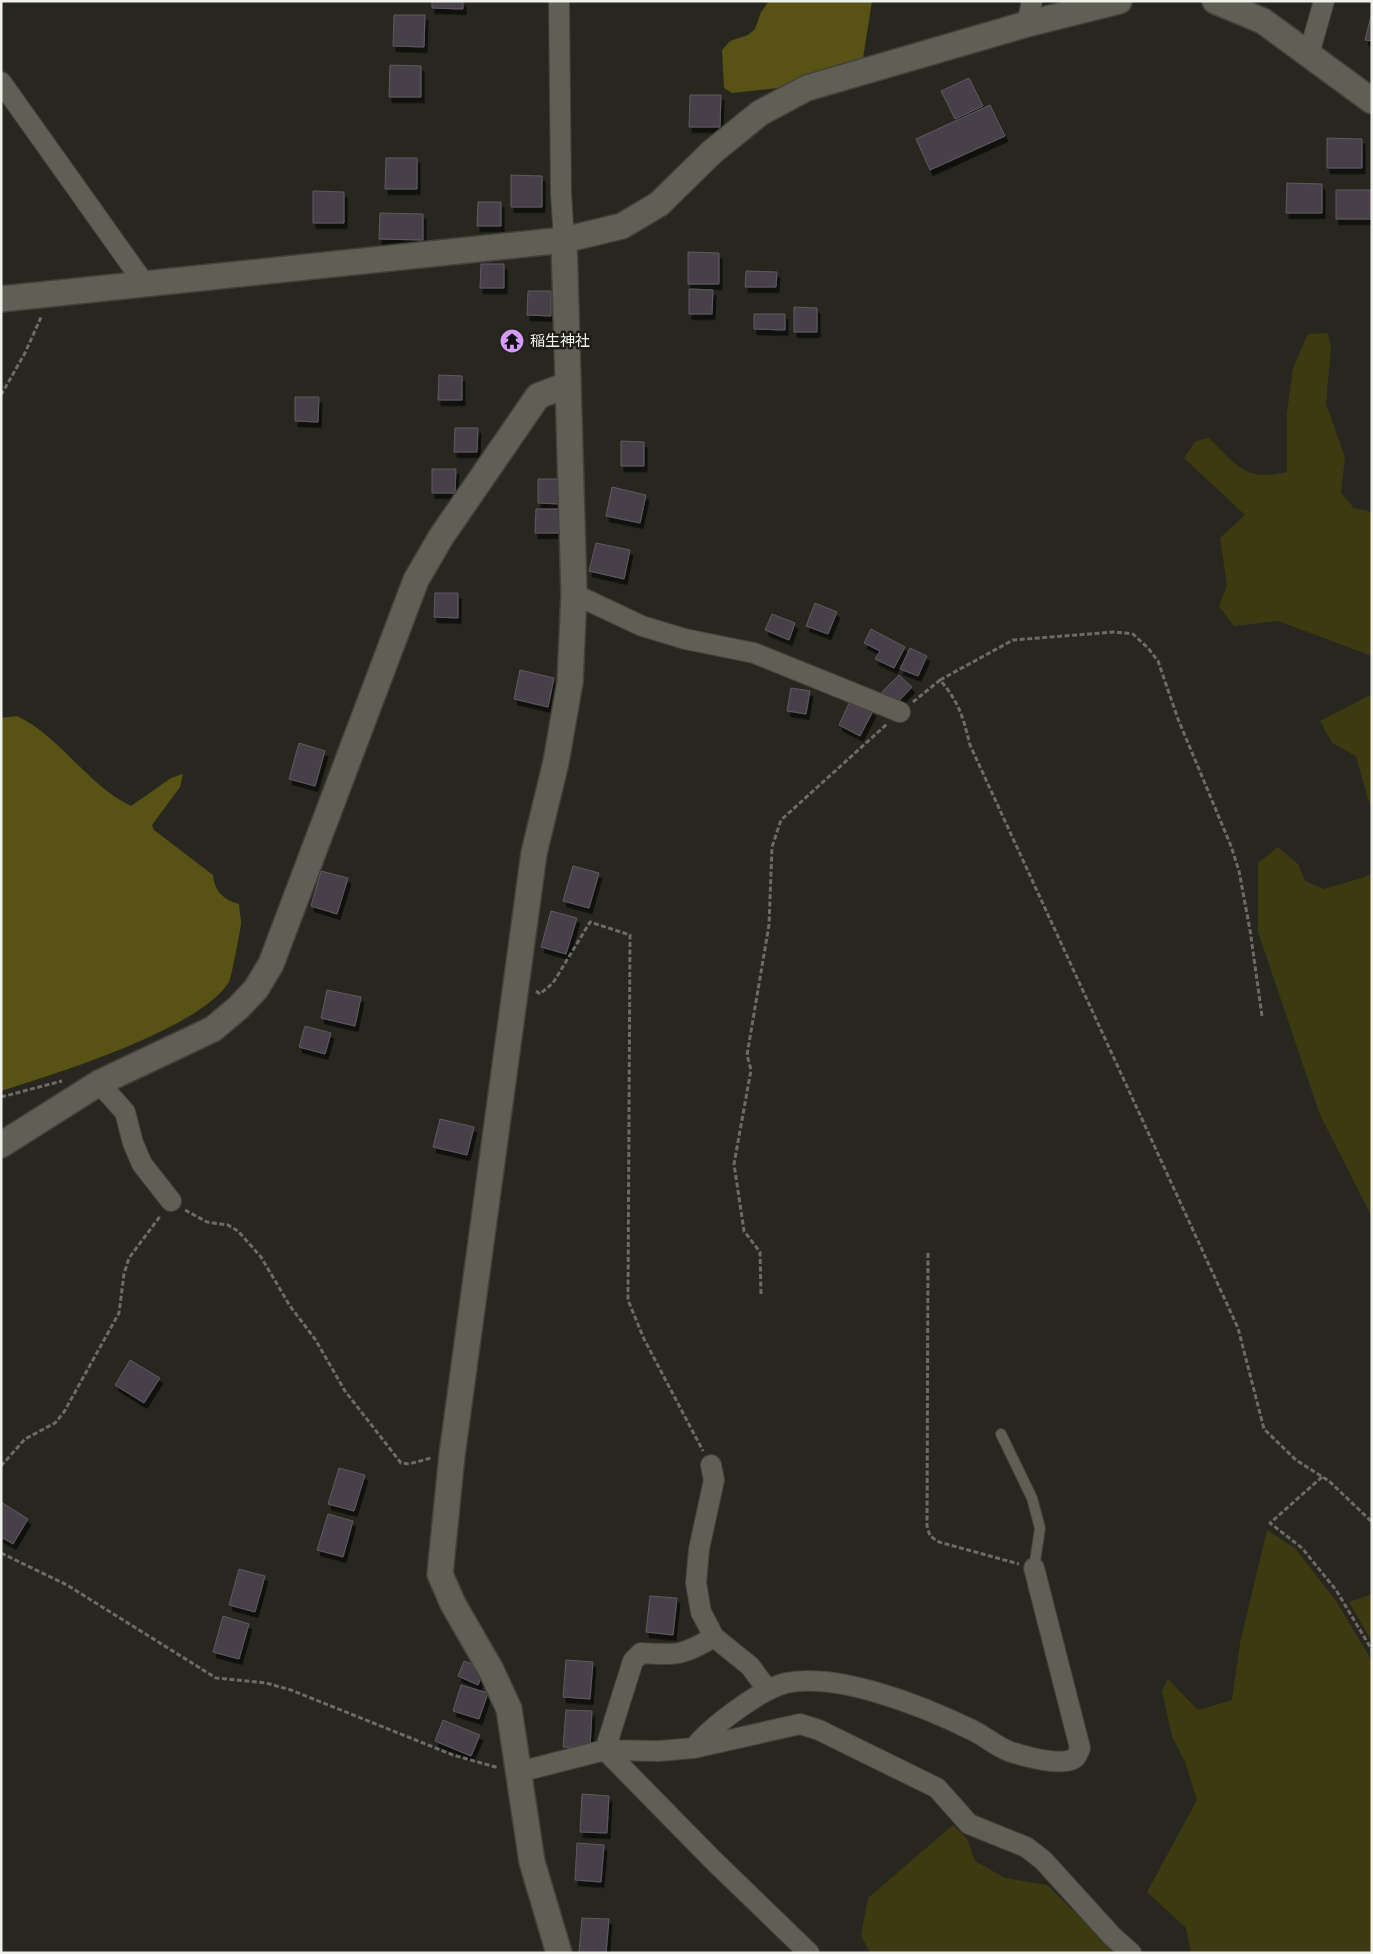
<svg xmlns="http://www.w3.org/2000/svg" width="1373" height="1954" viewBox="0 0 1373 1954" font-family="'Roboto Condensed','Noto Sans JP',sans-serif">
	<defs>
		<filter id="shadow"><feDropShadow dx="3" dy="5.5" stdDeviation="0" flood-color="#0009"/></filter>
	</defs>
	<rect width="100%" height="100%" fill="#27271f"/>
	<!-- green -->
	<path fill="#3d3910" d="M1328,333L1331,348L1326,404L1345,457L1341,493L1354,508L1372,512V656L1278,621L1234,626L1219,606L1227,585L1220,538L1245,515L1184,458L1196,441L1209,438C1236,465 1246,482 1287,472V413L1293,368L1308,334Z
		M1372,694V813L1356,756L1332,743L1320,721Z
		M1278,847L1298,864L1305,881L1324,889L1365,877L1372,872V1217L1320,1115L1258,932V863Z
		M1267,1530L1295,1548L1336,1601L1372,1661V1953H1191L1186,1928L1147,1892L1197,1800L1185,1762L1172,1736L1162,1691L1168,1679L1198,1710L1232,1700L1240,1643Z
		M1372,1594V1642L1349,1602Z
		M953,1825L967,1839L975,1861L1005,1878L1047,1885L1117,1953H870L861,1935L868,1898Z"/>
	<!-- water -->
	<path fill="#585314" d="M769,1H872L862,65L787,87L732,93L724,88L722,50L730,41L748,35L755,29L761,12Z
		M17,716C61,737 87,785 131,806L171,778L183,774L180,787L152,825L154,830L213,875C214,890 223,900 239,904C239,910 241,917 241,923C241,928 231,979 229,982C200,1029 55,1074 1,1091V718Z"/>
	<!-- building -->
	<path fill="#464149" stroke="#5f5a63" filter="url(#shadow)" d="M432,1H463V9L432,8Z
		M1372,12V41L1365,40Z
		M394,15H425L424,47L393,46Z
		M390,65L421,66V97H389Z
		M969,78L983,106L955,119L941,91Z
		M690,95H721L720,127H689Z
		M990,105L1005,136L930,170L916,139Z
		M1327,138L1362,139V168H1327Z
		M386,158H417V189H385Z
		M511,175L542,176V207H511Z
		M1287,183L1322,184V213H1286Z
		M1336,190H1371V219H1336Z
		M313,191L344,192V223H313Z
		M478,202H501V226H477Z
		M380,213L423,214V240L379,239Z
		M688,252L719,253V284H688Z
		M481,264H504V288H480Z
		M746,271L777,272L776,287H745Z
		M689,289L713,290L712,314H689Z
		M528,291H551V316L527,315Z
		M794,307L817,308V332H794Z
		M754,314H785V330L754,329Z
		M439,375L462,376V400H438Z
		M295,397H319L318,422L295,421Z
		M455,428H478L477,452H454Z
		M621,441L644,442V466H621Z
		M432,469H456L455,493H432Z
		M538,479H562L561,504L538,503Z
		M612,487L646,495L640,523L606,516Z
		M536,509H559L558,533H535Z
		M596,543L630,550L624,579L589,571Z
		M435,593H458V618L434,617Z
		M815,603L837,612L828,634L806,626Z
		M772,614L795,623L789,640L765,630Z
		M871,629L905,647L894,668L875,659L880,651L864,643Z
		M910,648L927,656L918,676L900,669Z
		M520,670L554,678L548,707L514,699Z
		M899,675L912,687L896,704L882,692Z
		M791,688L810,691L806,714L787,711Z
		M851,699L873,711L860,736L839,725Z
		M299,743L325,751L315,786L289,779Z
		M573,866L599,873L589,908L563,901Z
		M321,871L348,878L337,914L311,906Z
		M551,911L577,918L566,954L541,947Z
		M327,990L361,997L355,1026L321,1018Z
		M305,1026L331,1033L325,1054L299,1047Z
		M440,1119L474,1127L467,1155L433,1147Z
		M130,1360L160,1378L144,1403L115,1385Z
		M339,1468L365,1475L354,1511L328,1504Z
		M1,1502L28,1519L13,1544L1,1537Z
		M328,1514L353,1521L343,1557L317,1550Z
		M239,1569L265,1576L255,1612L229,1605Z
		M650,1596L677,1598L673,1635L646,1632Z
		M223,1616L249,1624L239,1659L213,1652Z
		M566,1660L593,1662L590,1699L563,1697Z
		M464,1661L485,1669L478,1685L458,1676Z
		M461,1685L488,1693L479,1719L453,1711Z
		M566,1710L592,1711L590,1748L563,1747Z
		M443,1720L480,1735L471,1756L435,1741Z
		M582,1794L609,1796L607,1833L580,1832Z
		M577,1843L604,1845L601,1882L575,1880Z
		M582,1918L609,1919L606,1953H579Z"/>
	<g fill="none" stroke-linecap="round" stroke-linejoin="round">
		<defs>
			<path id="service" d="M1001,1434L1032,1498L1040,1528L1034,1568"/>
			<path id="minor" d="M559,1L561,193L564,240
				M1027,24L1032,1
				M1309,54L1324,1
				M1,82L144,283
				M574,594L642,626L685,639L754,653L900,712
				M99,1083L125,1112L133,1143L142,1164L171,1201
				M711,1465L714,1480L699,1549L696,1583L701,1612L714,1637L750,1666L767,1689
				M694,1748C710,1727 761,1689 786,1683C839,1672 925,1707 972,1730C985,1736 998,1748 1011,1752C1027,1757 1055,1765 1071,1760C1077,1758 1078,1753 1080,1748L1034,1568
				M605,1750L713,1860L809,1953
				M605,1750L633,1661L641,1653C677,1655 682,1656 714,1637
				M519,1772L605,1750L659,1751L694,1748L800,1724L819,1730L937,1788L969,1824L1026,1847L1043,1860L1112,1936L1131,1953"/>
			<path id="tertiary" d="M1215,1L1263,21L1372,101
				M1,299L564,240L622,226L659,204L712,152L760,113L807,88L1027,24L1119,1
				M1,1145L99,1083L213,1029L238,1008L256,989L271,964L416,580L441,537L538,396L567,385
				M559,1953L532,1862L509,1709L491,1670L453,1604L440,1574L452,1455L534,853L556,762L570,682L574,594L564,240"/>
		</defs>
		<!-- service casing -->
		<use href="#service" stroke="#42423a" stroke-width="12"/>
		<!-- minor casing -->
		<use href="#minor" stroke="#42423a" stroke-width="22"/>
		<!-- tertiary casing -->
		<use href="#tertiary" stroke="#42423a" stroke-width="28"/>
		<!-- path -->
		<path stroke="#6c6c65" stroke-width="3" stroke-dasharray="5 2.5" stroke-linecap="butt" d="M1,395L25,353L42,315
			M940,680L1013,640L1114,632L1133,634L1148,648L1158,661L1178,719L1231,846L1239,871L1250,930L1262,1016
			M913,702L940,680C959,702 963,717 970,745L1238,1328L1264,1429L1296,1460L1329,1481L1372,1522
			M536,991L540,994L553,983L590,922L630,935L628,1300L644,1339L703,1451
			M1,1097L62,1081
			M185,1210L207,1222L228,1225L238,1231L261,1257L290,1306L315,1339L345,1391L401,1463L409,1464L431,1458
			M928,1253L927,1526L930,1536L939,1542L1019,1564
			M761,1294L760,1252L744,1231L734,1164L751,1070L747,1055L769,925L772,847L781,820L887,724
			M1,1466L25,1439L55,1423L64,1412L119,1313L124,1274L129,1258L161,1215
			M1322,1477L1270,1523L1302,1548L1336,1590L1372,1650
			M1,1553L67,1585L216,1678L266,1683L291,1690L453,1755L499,1768"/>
		<!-- service -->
		<use href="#service" stroke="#605f56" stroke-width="10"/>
		<!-- minor -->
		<use href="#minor" stroke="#605f56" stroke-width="20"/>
		<!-- tertiary -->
		<use href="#tertiary" stroke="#605f56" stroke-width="25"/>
	</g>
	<!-- icons -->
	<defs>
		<symbol id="temple-disc" viewBox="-11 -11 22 22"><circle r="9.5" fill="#d69bfa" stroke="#1e1d15"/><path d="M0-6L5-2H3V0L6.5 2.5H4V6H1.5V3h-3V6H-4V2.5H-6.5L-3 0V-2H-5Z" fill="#111"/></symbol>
	</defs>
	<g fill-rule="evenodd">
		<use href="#temple-disc" x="498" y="327" width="28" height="28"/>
	</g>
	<g text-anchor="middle" stroke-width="5" stroke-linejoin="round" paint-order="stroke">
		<!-- poi labels -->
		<g font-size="15" fill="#f1f1ec" stroke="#1e1d15" text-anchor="start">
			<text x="530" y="346">稲生神社</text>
		</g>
	</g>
	<!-- border -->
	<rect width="1373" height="1954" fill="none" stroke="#f1f1ec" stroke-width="5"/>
</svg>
